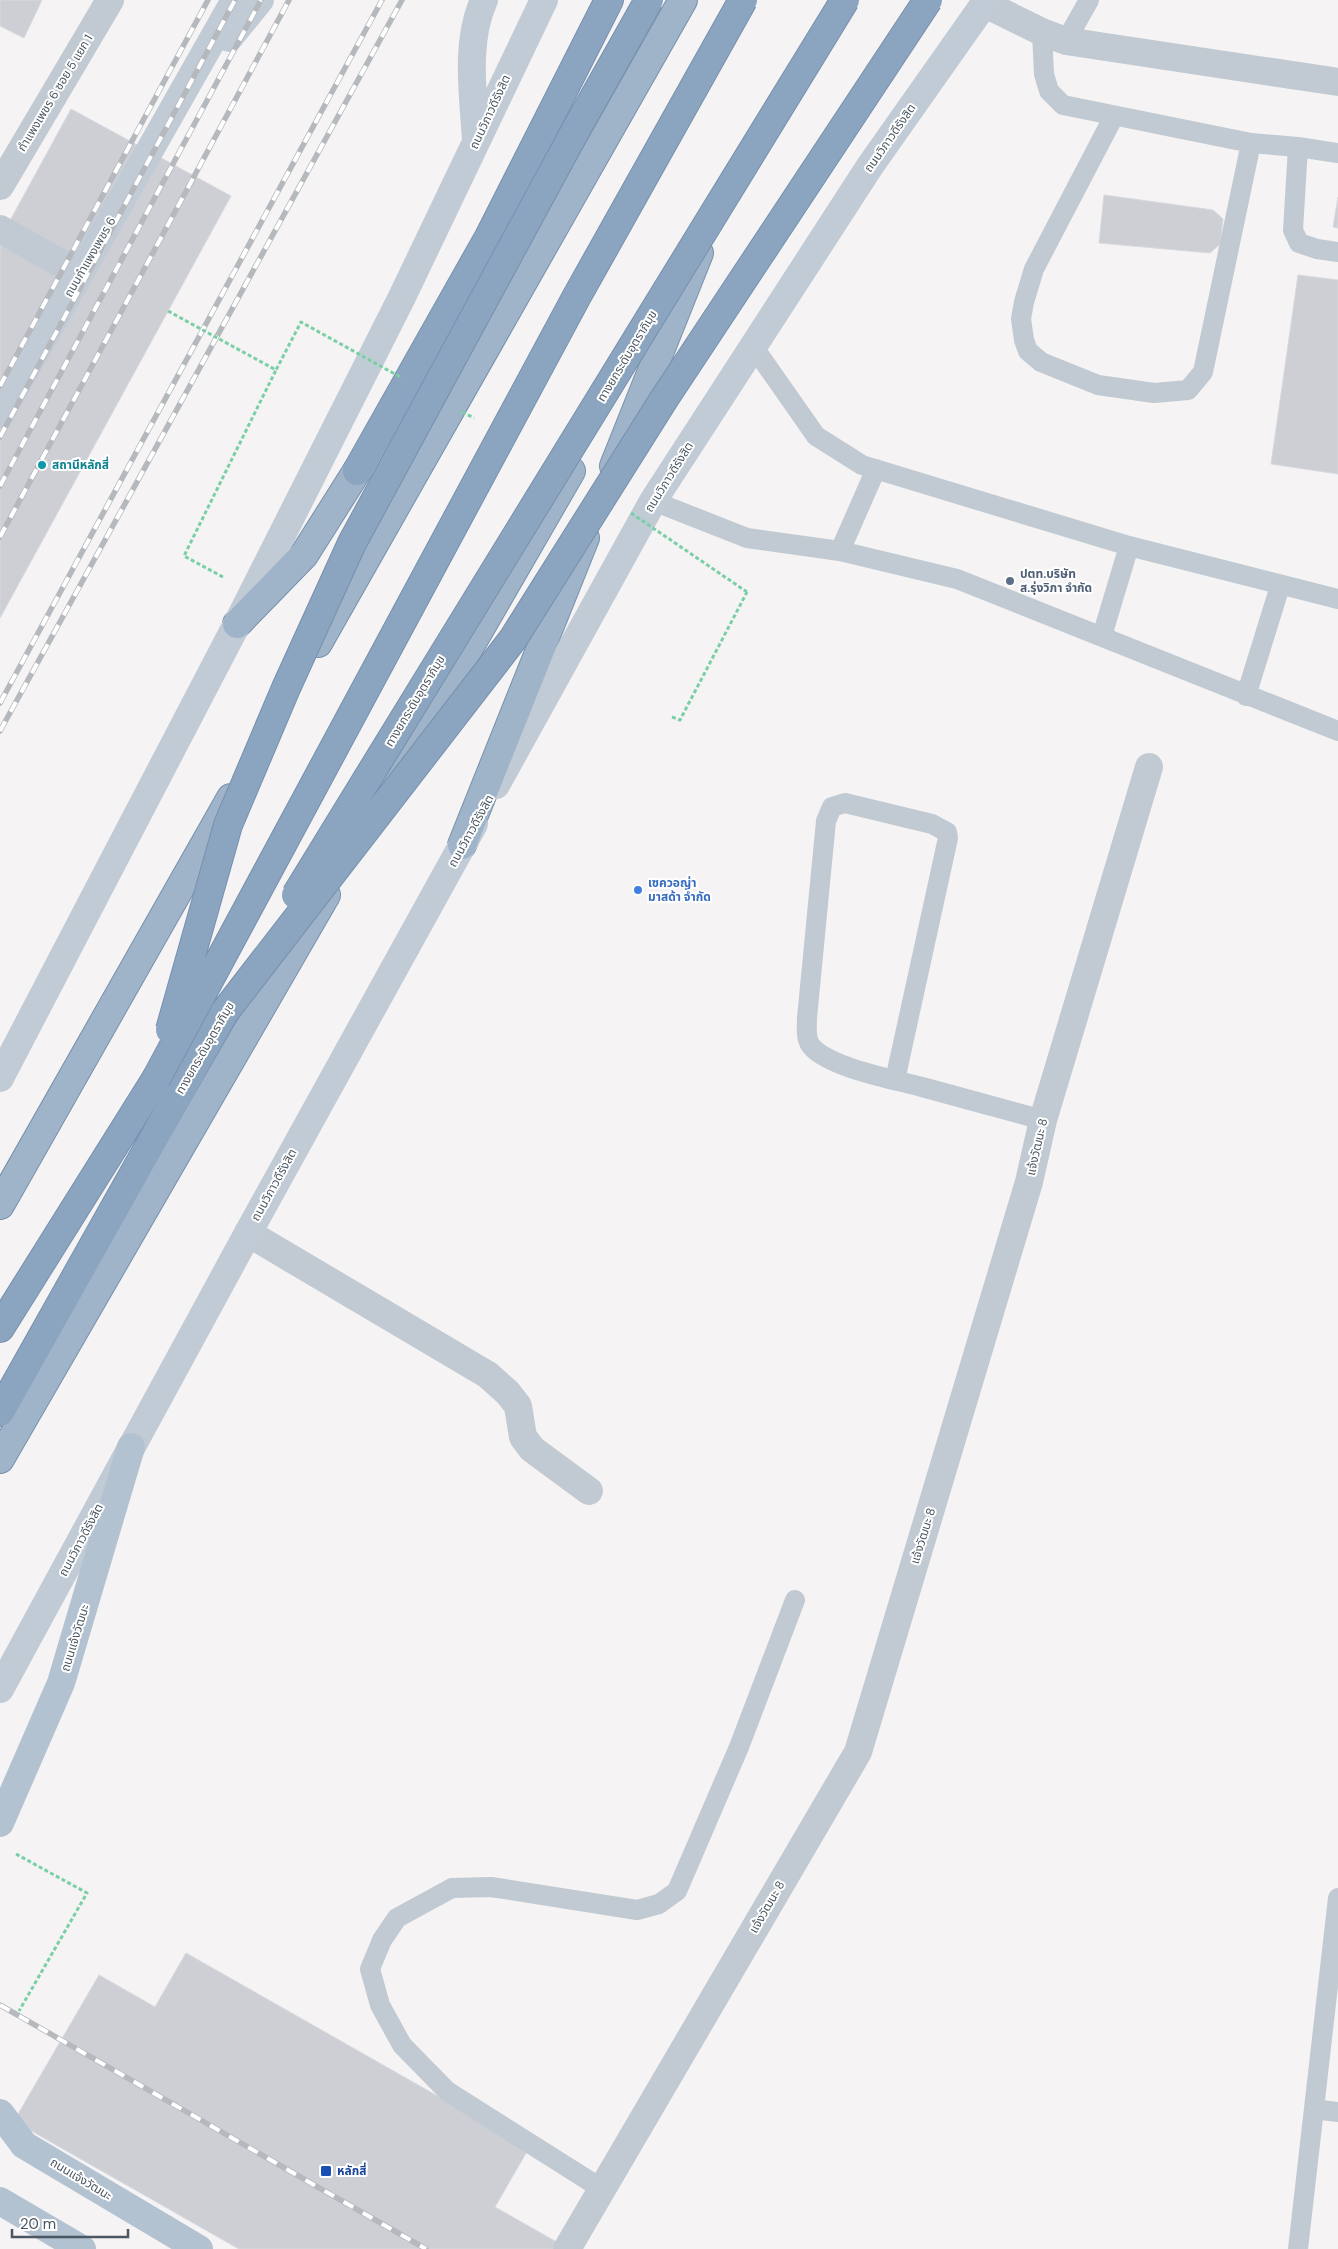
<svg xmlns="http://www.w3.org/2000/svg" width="1338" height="2249" viewBox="0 0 1338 2249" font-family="'DM Sans','Noto Sans Thai',sans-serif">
	<rect width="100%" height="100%" fill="#f5f3f3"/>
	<!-- building -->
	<path fill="#cdcfd5" stroke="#d7d9de" d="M0,0H42L24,38L0,26Z
		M71,109L231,196L0,618V239Z
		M1104,195L1213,210L1223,219L1220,244L1210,253L1099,243Z
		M1338,197V228L1333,227Z
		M1298,275L1338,280V474L1271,464Z
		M186,1953L529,2148L495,2207L569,2249H239L14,2121L99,1975L155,2007Z"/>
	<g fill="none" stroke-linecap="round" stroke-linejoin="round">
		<defs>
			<path id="trunk" d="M614,466L699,253
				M237,624L304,555L357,471L431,385
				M318,643L683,0
				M391,783L571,471
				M462,845L585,538
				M0,1205L231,798
				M0,1459L326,895"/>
			<path id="motorway" d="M357,471L489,237L609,0
				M0,1328L156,1079
				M0,1412L224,1013"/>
		</defs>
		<!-- trunk casing -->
		<use href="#trunk" stroke="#7690ad" stroke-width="30"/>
		<!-- motorway casing -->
		<use href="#motorway" stroke="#7690ad" stroke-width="30"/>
		<!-- path -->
		<path stroke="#7ad0a6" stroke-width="3" stroke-dasharray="4 2.5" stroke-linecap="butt" d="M223,577L184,556L276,370
			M672,717L680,720L747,592
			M16,1854L87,1893L19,2011"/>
		<!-- service -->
		<path stroke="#c1cad2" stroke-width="20" d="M1042,32L1044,74L1049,91L1063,105L1251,143L1298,147L1338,153
			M1066,41L1089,0
			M1114,116L1034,269L1024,302L1021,319L1024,340L1028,351L1041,362L1098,385L1154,393L1188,390L1203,372L1251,143
			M1298,147L1293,230L1299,243L1317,249L1338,252
			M753,346L816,436L862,465L1129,546L1338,599
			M653,501L747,538L840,551L957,579L1338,731
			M840,551L876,469
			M1102,636L1129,546
			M1246,696L1280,586
			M895,1080L948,838L947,832L932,824L845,803L832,807L826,821L807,1018C807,1027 805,1040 812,1047C831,1068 893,1079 922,1087C962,1098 1003,1109 1043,1120
			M1314,2109L1338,2112
			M602,2189L447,2091L402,2045L380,2005L370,1969L382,1940L397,1918L452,1888L491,1887L637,1910L659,1904L677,1891L739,1747L795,1600
			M1298,2249L1338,1898"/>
		<!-- minor -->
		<path stroke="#c1cad2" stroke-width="28" d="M985,4L1042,32L1066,41L1338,82
			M0,186L110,0
			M0,229L80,274
			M248,1233L488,1375L508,1393L518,1406L523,1437L532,1449L589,1491
			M567,2249L858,1752L1029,1182L1043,1120L1149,767"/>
		<!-- secondary -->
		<path stroke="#c1cbd6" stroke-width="28" d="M229,38L260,0
			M476,139C473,94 465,42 484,0
			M0,414L235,0
			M496,785L653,501L870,166L987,0
			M0,1078L237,624L402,297L544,0
			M0,1689L248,1233L474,824"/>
		<!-- primary -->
		<path stroke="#b3c2d1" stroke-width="28" d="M0,1823L61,1683L131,1447
			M0,2113L24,2145L199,2249
			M0,2201L82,2249"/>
		<!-- trunk -->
		<use href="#trunk" stroke="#9fb4c9" stroke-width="28"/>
		<!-- motorway -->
		<use href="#motorway" stroke="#8ba5c1" stroke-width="28"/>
		<defs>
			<path id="rail" d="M0,386L208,0
				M0,437L235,0
				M0,486L261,0
				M0,537L289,0
				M0,703L382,0
				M0,731L402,0
				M0,2005L426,2249"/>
		</defs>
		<!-- rail casing -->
		<use href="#rail" stroke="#b5b8bd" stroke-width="5.5"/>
		<!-- rail -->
		<use href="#rail" stroke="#fff" stroke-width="4" stroke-dasharray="11" stroke-linecap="butt"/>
		<defs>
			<path id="motorway-bridge" d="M296,895L845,0
				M224,1013L513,639L664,399L928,0
				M170,1030L228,825L286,688L352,543L578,126L649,0
				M156,1079L577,296L743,0"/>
		</defs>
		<!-- motorway-bridge casing -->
		<use href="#motorway-bridge" stroke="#7690ad" stroke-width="30" stroke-linecap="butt"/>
		<!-- path-bridge -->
		<path stroke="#7ad0a6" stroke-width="3" stroke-dasharray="4 2.5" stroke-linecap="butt" d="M168,311L276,370L301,322L402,378
			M462,412L474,418
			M631,513L747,592"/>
		<!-- motorway-bridge -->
		<use href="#motorway-bridge" stroke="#8ba5c1" stroke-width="28"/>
	</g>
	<!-- markers -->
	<circle fill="#0f9aa8" stroke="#fff" stroke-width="2" cx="42" cy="465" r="5"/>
	<circle fill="#5c6f8a" stroke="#fff" stroke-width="2" cx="1010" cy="581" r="5"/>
	<circle fill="#3f7fe0" stroke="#fff" stroke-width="2" cx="638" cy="890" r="5"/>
	<rect fill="#1a4fb4" stroke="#fff" stroke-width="2" x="320" y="2165" width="12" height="12" rx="2.5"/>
	<g text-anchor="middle" stroke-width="4" stroke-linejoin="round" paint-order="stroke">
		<!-- street labels -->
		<g font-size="12" fill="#4a5661" stroke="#fff">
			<text transform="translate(55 93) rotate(-59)" y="4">กำแพงเพชร 6 ซอย 5 แยก 1</text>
			<text transform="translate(490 112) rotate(-65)" y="4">ถนนวิภาวดีรังสิต</text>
			<text transform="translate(890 138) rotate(-55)" y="4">ถนนวิภาวดีรังสิต</text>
			<text transform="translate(90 257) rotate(-60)" y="4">ถนนกำแพงเพชร 6</text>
			<text transform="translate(627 356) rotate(-59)" y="4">ทางยกระดับอุตราภิมุข</text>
			<text transform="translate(669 477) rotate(-58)" y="4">ถนนวิภาวดีรังสิต</text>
			<text transform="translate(415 701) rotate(-59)" y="4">ทางยกระดับอุตราภิมุข</text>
			<text transform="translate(471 831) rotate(-61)" y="4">ถนนวิภาวดีรังสิต</text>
			<text transform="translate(205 1048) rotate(-60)" y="4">ทางยกระดับอุตราภิมุข</text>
			<text transform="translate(1037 1147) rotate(-77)" y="4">แจ้งวัฒนะ 8</text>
			<text transform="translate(274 1185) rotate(-61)" y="4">ถนนวิภาวดีรังสิต</text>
			<text transform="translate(923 1536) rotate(-73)" y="4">แจ้งวัฒนะ 8</text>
			<text transform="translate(81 1540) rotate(-62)" y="4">ถนนวิภาวดีรังสิต</text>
			<text transform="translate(75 1638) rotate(-73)" y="4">ถนนแจ้งวัฒนะ</text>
			<text transform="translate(767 1907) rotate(-60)" y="4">แจ้งวัฒนะ 8</text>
			<text transform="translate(81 2179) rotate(31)" y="4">ถนนแจ้งวัฒนะ</text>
		</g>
		<!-- culture labels -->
		<g font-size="12" font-weight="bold" fill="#0d838f" stroke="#fff" text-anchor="start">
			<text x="52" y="469">สถานีหลักสี่</text>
		</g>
		<!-- service labels -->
		<g font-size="12" font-weight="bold" fill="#4e5e75" stroke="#fff" text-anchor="start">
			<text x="1020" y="578">ปตท.บริษัท<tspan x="1020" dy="14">ส.รุ่งวิภา จำกัด</tspan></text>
		</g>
		<!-- shop labels -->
		<g font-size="12" font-weight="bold" fill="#366cbe" stroke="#fff" text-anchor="start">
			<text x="648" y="887">เซควอญ่า<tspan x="648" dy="14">มาสด้า จำกัด</tspan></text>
		</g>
		<!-- transit labels -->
		<g font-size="12" font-weight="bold" fill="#164399" stroke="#fff" text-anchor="start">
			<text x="337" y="2175">หลักสี่</text>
		</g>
	</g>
	<!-- scale -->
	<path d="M12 2229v8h116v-8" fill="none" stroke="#4a5661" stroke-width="2.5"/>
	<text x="20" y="2229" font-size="15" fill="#4a5661" stroke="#ffffff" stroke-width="4" paint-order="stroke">20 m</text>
</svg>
